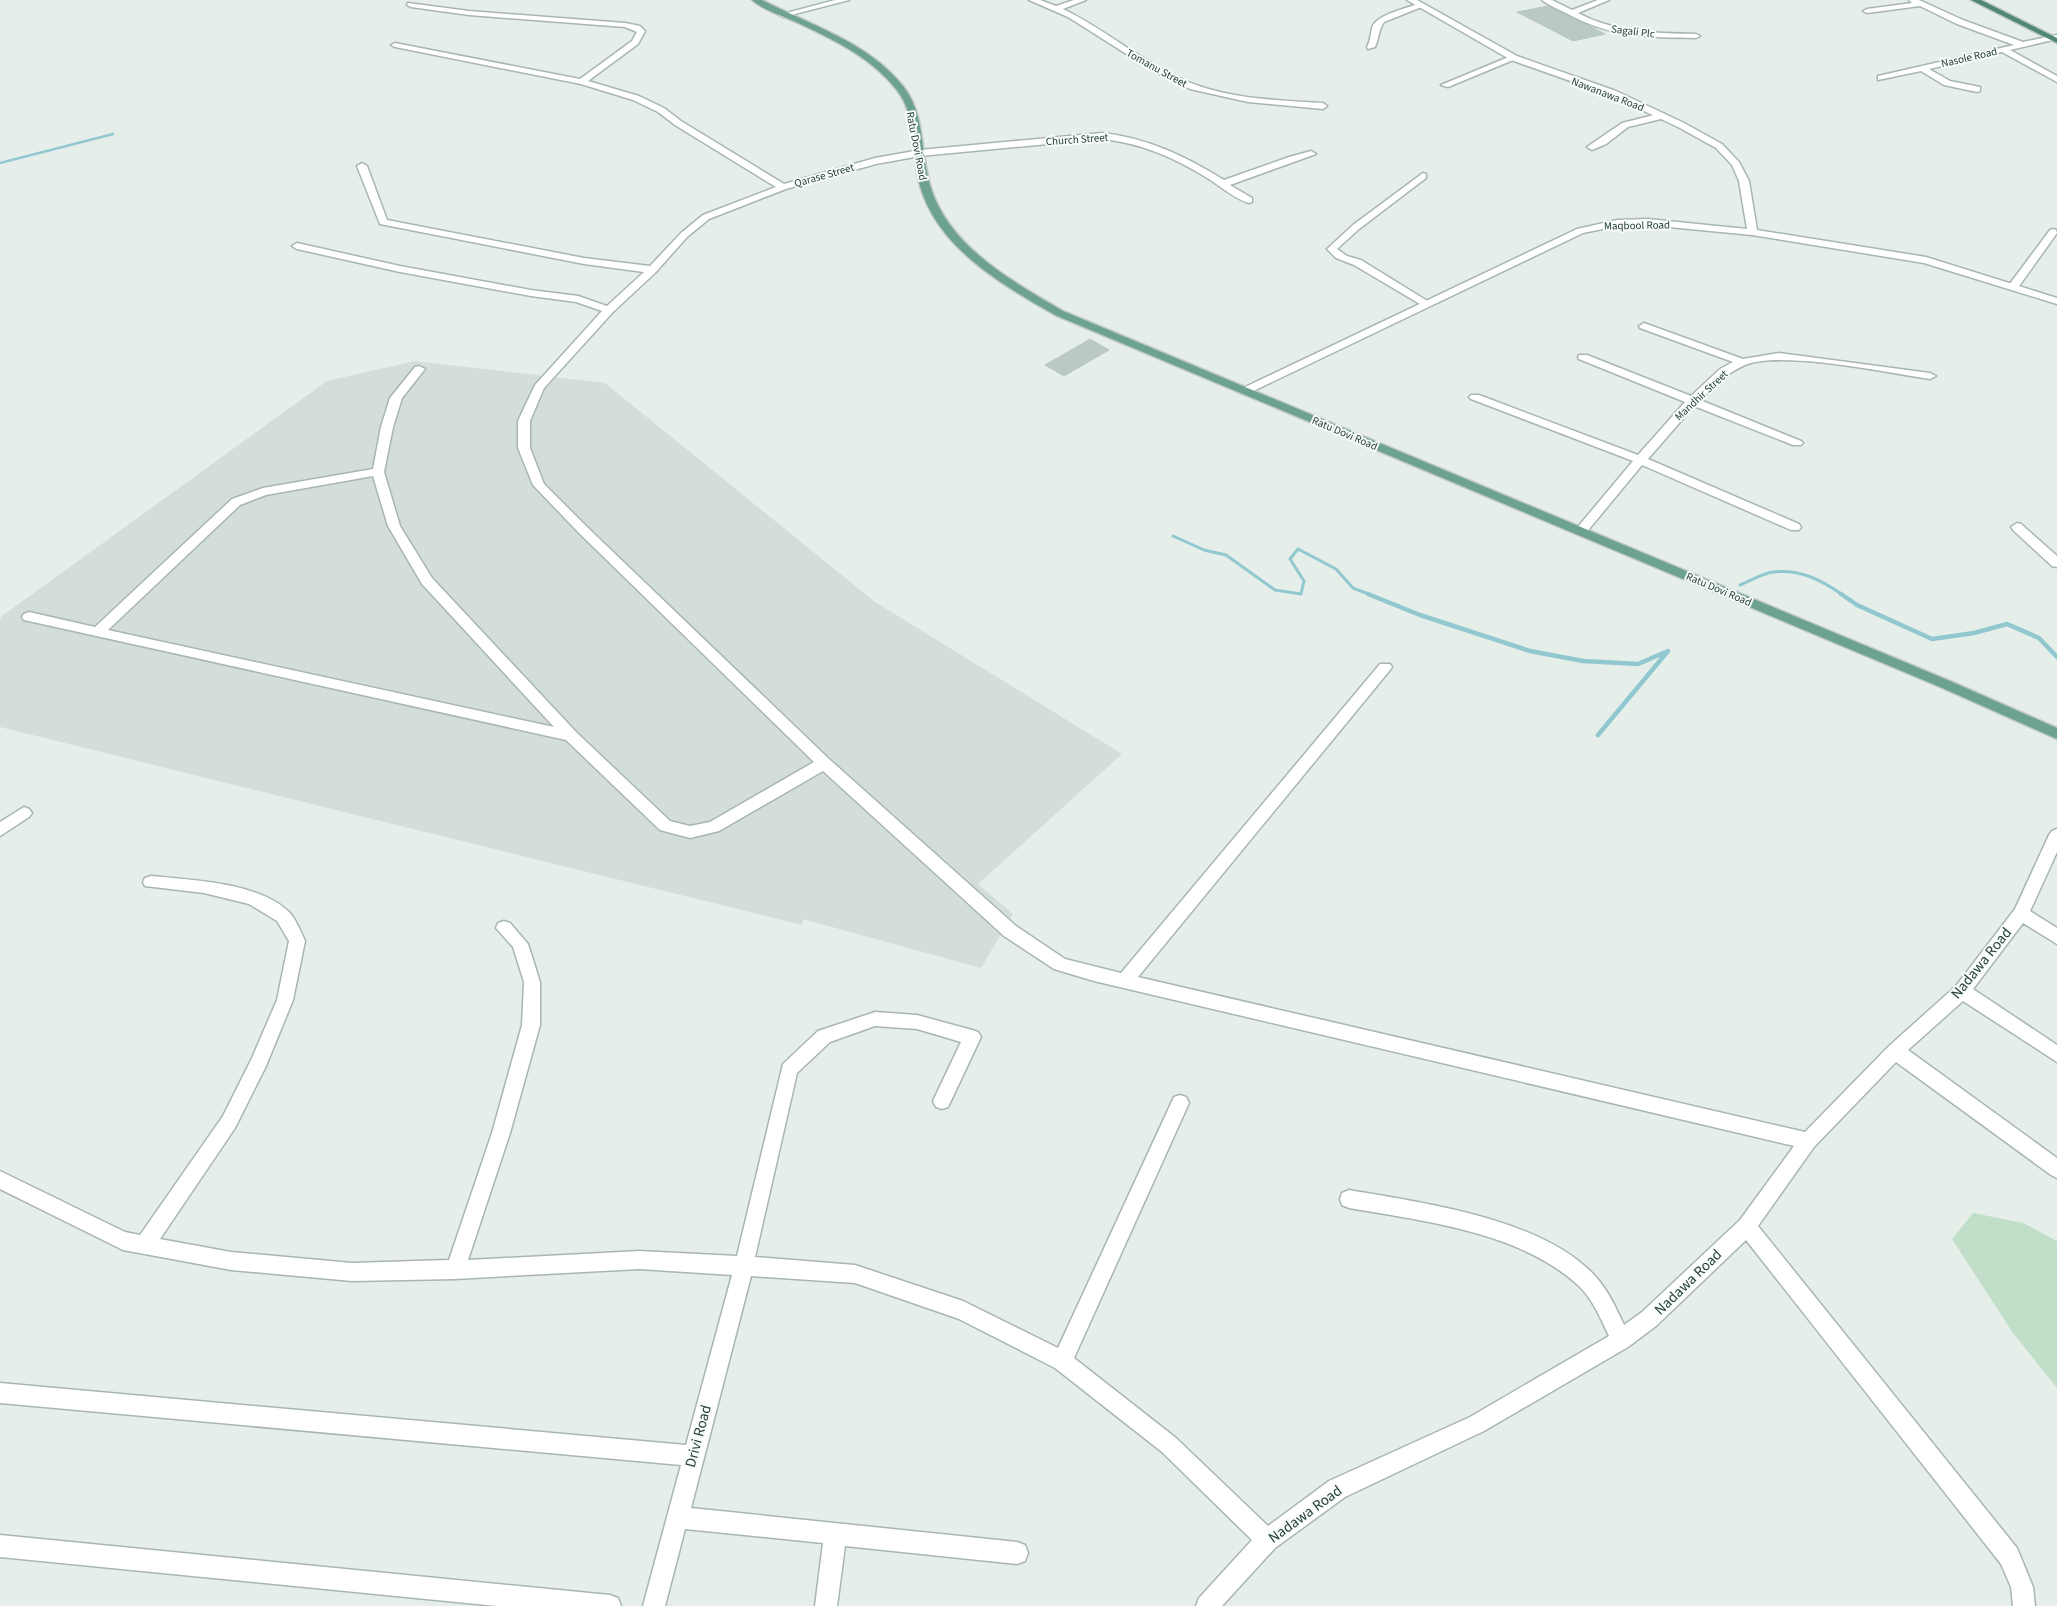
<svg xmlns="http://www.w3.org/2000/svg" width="2057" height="1606" viewBox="0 0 2057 1606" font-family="'Source Sans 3',sans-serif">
	<rect width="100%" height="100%" fill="#e6eeea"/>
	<!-- built -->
	<path fill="#d4ded9" d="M415,361L605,383L875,602L1122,754L978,884L1013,914L981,968L803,919L802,925L0,727V620L2,616L327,381Z"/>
	<!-- green -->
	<path fill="#c0dec8" d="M1973,1213L2023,1223L2057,1241V1388L2013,1333L1952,1239Z"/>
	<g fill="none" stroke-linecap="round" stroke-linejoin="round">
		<!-- stream-far2 -->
		<path stroke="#91c8d0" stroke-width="2.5" d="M0,163L113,134"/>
		<!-- stream-far1 -->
		<path stroke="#91c8d0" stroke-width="3" d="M1173,536L1204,550L1226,555L1275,590L1301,594L1304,581L1290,559L1298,549L1336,569L1353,588L1371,595
			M1740,585C1750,581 1763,573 1773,572C1801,569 1821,580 1843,595"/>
		<!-- stream -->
		<path stroke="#91c8d0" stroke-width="4.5" d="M1368,594L1420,615L1530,651L1583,661L1638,664L1668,651L1598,735
			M1841,594L1857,605L1932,639L1974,633L2007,624L2039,638L2057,657"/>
	</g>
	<!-- building -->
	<path fill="#bbc9c3" stroke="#b9c8c1" d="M1548,6L1588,25L1605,34L1573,41L1517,12Z
		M1090,339L1109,350L1064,376L1045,365Z"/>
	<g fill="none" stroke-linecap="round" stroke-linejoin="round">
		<defs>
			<path id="minor" d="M1029,0H1040L1056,6L1074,0H1086L1063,9C1103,28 1137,58 1177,77C1222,99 1274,100 1323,103L1327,106L1323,109L1248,102L1190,89L1155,72L1068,17Z
				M1542,0H1552L1572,10L1598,0H1609L1578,13C1616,33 1654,33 1696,34L1700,36L1696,38C1645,37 1612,38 1566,13C1558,9 1548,5 1542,0Z
				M1909,0H1919L1963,20L2023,42L2057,35V39L2010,50L2057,76V82L2002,52L1929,69L1950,81L1980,87V91L1977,92L1944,85L1921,71L1878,80V76L2014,45L1957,24L1920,6L1867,13L1863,11L1867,9L1912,3Z
				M408,3L469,11L625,23L640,26L645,31L638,44L588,81L639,96L664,108L681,121L784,184L875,158L920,150L1102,133C1148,138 1185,156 1224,180L1289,157L1311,151L1316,154L1230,185L1252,198V202L1249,203C1235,199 1221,187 1209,179C1175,158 1142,143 1102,139L920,156L876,164L786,189L709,219L687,237L656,272L613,312L544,388L530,421V448L544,484L587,527L829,759L1016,926L1065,959L1121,973L1380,664H1390L1392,667L1390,670L1138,977L1805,1132L1889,1046L1956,986L2015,909L2049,835L2052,831L2057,829V852L2030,911L2057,928V944L2023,923L1973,989L2057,1045V1062L1963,1001L1908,1050L2057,1158V1178L2051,1175L1896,1062L1814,1147L1758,1226L2017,1548L2033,1587L2035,1606H2013L2011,1587L2001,1564L1746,1240L1656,1326L1628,1347L1484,1431L1345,1497L1275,1548L1222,1606H1196L1199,1598L1252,1540L1162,1452L1055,1368L959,1319L855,1283L751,1276L691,1508L1017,1542L1025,1545L1028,1553L1025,1561L1017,1564L845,1546L837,1606H815L823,1543L685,1529L665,1606H643L681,1465L0,1403V1383L686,1445L732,1275L639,1269L455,1279L352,1281L231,1270L123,1250L0,1189V1171L125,1232L140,1235L223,1116L252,1058L277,1000L289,941L277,921L249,904L204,893L145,886L143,882L145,878L151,876C192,880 256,882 288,911C295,917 301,932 305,941L293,1000L266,1066L235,1128L160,1239L231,1252L352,1263L449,1260L492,1133L522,1025L524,982L513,947L496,928L498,923L504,921L510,923L528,944L540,982V1025L510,1133L468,1260L639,1251L737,1256L783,1064L818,1031L875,1012L917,1015L972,1030L978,1032L981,1037L948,1107L942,1109L936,1107L933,1101L961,1042L917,1029L875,1026L830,1042L797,1073L755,1257L855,1265L963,1301L1058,1348L1174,1097L1180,1095L1186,1097L1189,1103L1074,1358L1176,1438L1268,1526L1329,1481L1470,1417L1609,1336C1601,1319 1593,1300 1580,1287C1522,1232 1424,1221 1349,1208L1342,1205L1340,1199L1342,1193L1349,1190C1423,1203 1542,1218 1595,1276C1608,1290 1616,1308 1624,1325L1642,1312L1740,1220L1794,1146L1094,981L1054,969L1004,936L823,771L719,831L690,838L660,830L566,740L24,620L22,617L24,614L29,612L95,627L232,499L263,488L373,469L381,427L390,398L415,367L419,366L425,369L402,398L393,427L384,472L400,526L432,578L576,732L670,821L690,826L710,822L814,762L579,533L533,485L518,448V421L535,385L602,311L576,302L531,296L400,272L297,249L292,246L297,243L400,266L531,290L578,296L607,306L644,272L584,264L380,224L357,166L362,163L367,166L387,220L584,258L650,266L681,233L703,215L776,187L675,125L658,112L633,100L581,84L395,47L391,45L395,43L580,79L632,41L637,32L625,27L469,15L411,7L407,5ZM373,476L388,526L422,584L554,727L108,630L240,505L266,495Z
				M1417,4L1424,6L1384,22C1379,29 1379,38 1375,47L1368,49L1367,47C1371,39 1370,36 1372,28C1375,15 1405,9 1417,4Z
				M1511,56L1518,58L1448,87L1441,85Z
				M1662,113L1665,114V118L1628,127L1606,144L1592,150L1587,147L1622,123Z
				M1423,173L1426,174V178L1359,229L1337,249L1347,256L1361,260L1429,302L1430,304L1425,307L1354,265L1336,258L1327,249L1353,225Z
				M2053,229L2056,230L2057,233L2017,289H2009L2008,287L2009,285L2050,230Z
				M1644,323L1743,359L1779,353L1930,373L1936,376L1930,379C1888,373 1781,350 1745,365C1726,373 1714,387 1700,400L1801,441L1803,443L1801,445H1793L1694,406L1648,459L1799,524L1801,527L1799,530H1791L1642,465L1585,534H1577L1575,531L1577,528L1633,461L1471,399L1469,397L1471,395H1479L1638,455L1685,402L1579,359L1578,357L1579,355H1587L1691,396L1720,369L1733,362L1640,328L1639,326Z
				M2017,523L2021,524L2057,556V567L2052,566L2013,530L2011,527Z
				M24,807L29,809L32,813L29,817L0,836V822Z
				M0,1535L610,1595L618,1598L621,1606H497L0,1557Z"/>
			<path id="tertiary" d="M1407,0H1417L1517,56L1616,91L1684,123L1722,144L1739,162L1749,181L1757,230L1926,257L2057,298V304L1924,263L1752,235L1648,225L1617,226L1583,233L1249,393H1241L1239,391L1241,389L1577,229L1617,220L1648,219L1747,229L1739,181L1732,165L1716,148L1678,127L1610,95L1511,60Z"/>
			<path id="secondary" d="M835,0H849L783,17L779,15Z"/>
			<path id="primary" d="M752,0H762C810,25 868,42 903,86C923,111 921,143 927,172C939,241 1008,279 1063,311L1950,681L2057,728V739L1940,687L1055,315C999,283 929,243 917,173C913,145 915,112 896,89C871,57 832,39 796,22C782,16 763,10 752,0Z"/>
			<path id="trunk" d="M1971,0H1981L2057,38V43Z"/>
		</defs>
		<!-- minor casing -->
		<use href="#minor" stroke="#a8b6b1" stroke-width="3"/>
		<!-- tertiary casing -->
		<use href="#tertiary" stroke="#a8b6b1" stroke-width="3"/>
		<!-- secondary casing -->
		<use href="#secondary" stroke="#a5bab2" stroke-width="3"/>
		<!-- primary casing -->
		<use href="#primary" stroke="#c2cac7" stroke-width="3"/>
		<!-- trunk casing -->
		<use href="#trunk" stroke="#c2cac7" stroke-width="3"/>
		<!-- minor -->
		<use href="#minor" fill="#fff" fill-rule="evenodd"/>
		<!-- tertiary -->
		<use href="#tertiary" fill="#fff" fill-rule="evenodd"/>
		<!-- secondary -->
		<use href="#secondary" fill="#fff" fill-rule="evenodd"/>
		<!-- primary -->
		<use href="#primary" fill="#6da293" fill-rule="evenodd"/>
		<!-- trunk -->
		<use href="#trunk" fill="#508678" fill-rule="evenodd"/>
	</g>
	<g text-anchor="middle" stroke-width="4" stroke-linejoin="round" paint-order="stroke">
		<!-- far-street labels -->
		<g font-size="11" fill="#254038" stroke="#f7fbf9">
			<text transform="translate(1633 31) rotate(7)" y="4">Sagali Plc</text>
			<text transform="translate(1969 57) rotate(-13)" y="4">Nasole Road</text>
			<text transform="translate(1157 68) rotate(29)" y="4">Tomanu Street</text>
			<text transform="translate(1608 94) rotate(21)" y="4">Nawanawa Road</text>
			<text transform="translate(1077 139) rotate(-4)" y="4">Church Street</text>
			<text transform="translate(917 146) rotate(79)" y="4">Ratu Dovi Road</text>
			<text transform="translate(824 175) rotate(-16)" y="4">Qarase Street</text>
			<text transform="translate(1637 225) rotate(-1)" y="4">Maqbool Road</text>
			<text transform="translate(1701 395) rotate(-43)" y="4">Mandhir Street</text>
			<text transform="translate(1345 433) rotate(23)" y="4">Ratu Dovi Road</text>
			<text transform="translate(1719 589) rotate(23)" y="4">Ratu Dovi Road</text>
		</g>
		<!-- near-street labels -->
		<g font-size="15" fill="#254038" stroke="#f7fbf9">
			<text transform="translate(1981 963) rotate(-51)" y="5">Nadawa Road</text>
			<text transform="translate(1688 1282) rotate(-44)" y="5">Nadawa Road</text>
			<text transform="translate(698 1436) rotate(-75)" y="5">Drivi Road</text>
			<text transform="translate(1305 1514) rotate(-36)" y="5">Nadawa Road</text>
		</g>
	</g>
</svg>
